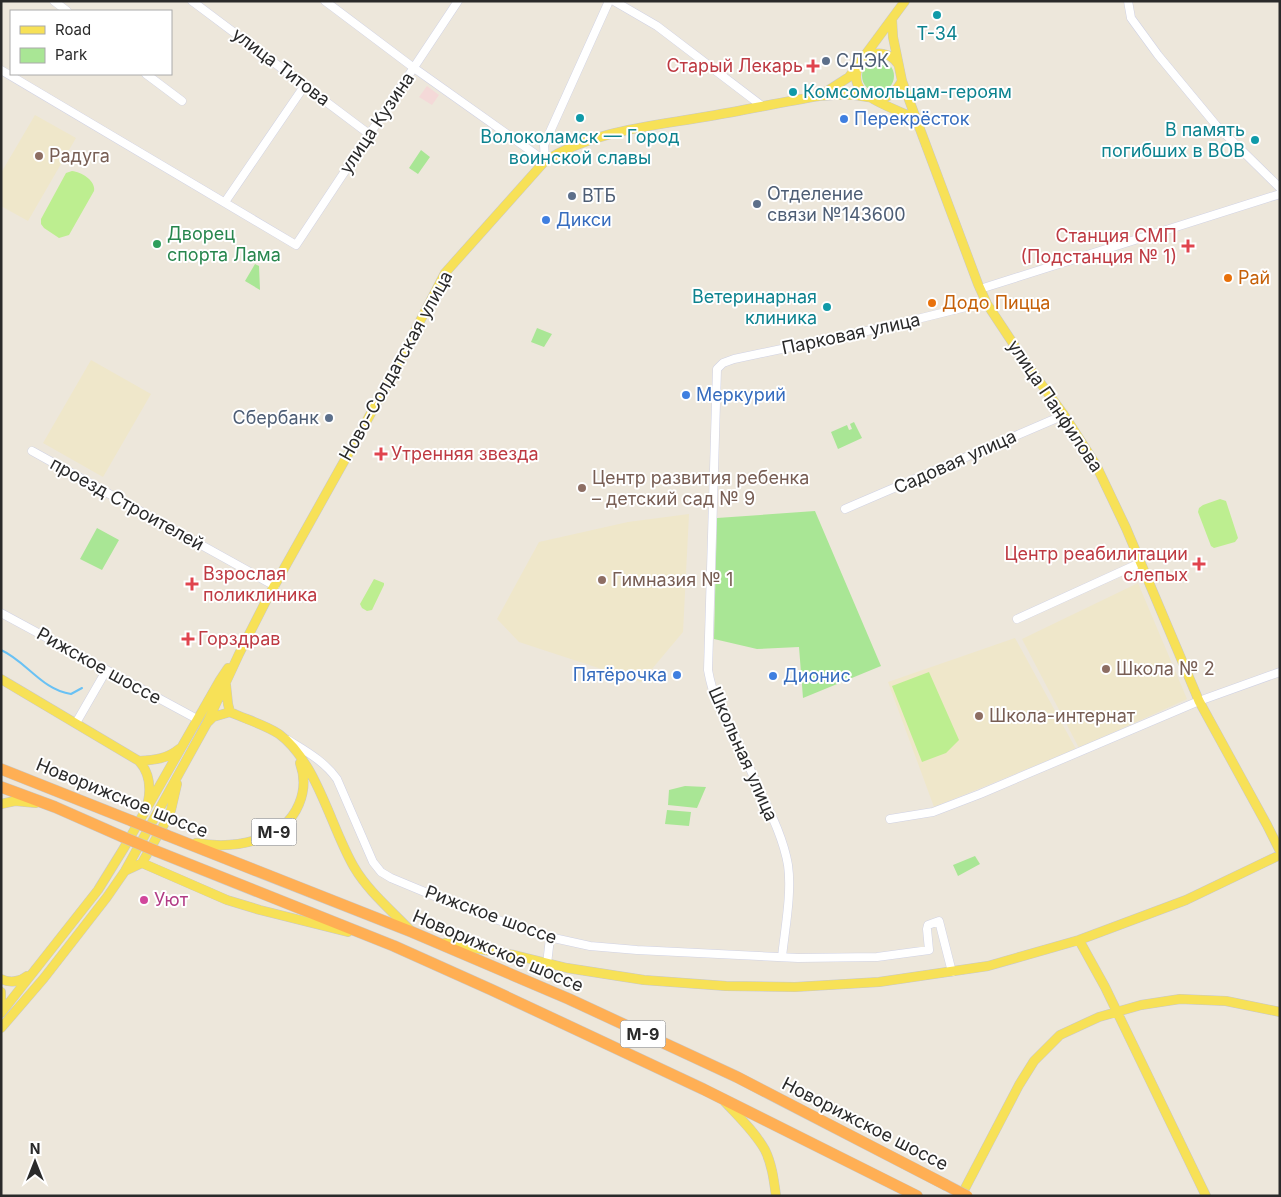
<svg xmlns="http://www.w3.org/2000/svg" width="1281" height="1197" viewBox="0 0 1281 1197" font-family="Inter,sans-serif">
	<rect width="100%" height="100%" fill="#ede7db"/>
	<!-- education -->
	<path fill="#efe7ca" d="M35,115L76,138L28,221L1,206V173Z
		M91,360L151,394L103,477L43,443Z
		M689,514L683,632L641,682L519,642L497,619L539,542L628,522Z
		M1138,583L1187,699L1079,748L1022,639Z
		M1015,638L1076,749L934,807L888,682Z"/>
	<!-- medical -->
	<path fill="#f4d9d8" d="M427,86L439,95L432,105L419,97Z"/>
	<!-- green -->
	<path fill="#a9e695" d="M862 76a16 16 0 1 1 32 0a16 16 0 1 1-32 0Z
		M421,150L430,157L418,174L409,168Z
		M255,264L259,266L260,290L245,281Z
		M537,328L552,334L544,347L531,342Z
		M854,422L862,438L838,449L831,432L847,425L849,430L852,429L850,424Z
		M815,511L881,666L803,698L799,647L757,649L714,639L717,518Z
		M97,528L119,540L102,570L80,559Z
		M685,786L706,787L697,808L668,805L669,790Z
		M667,810L691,812L689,826L665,824Z
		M975,856L980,864L958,876L953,865Z"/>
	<!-- pitch -->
	<path fill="#bdee90" d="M72,171C82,172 96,181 94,191L69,235L59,238L44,228L41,224V219L66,173Z
		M1220,499L1226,501L1238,538L1235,542L1214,548L1211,546L1198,512L1199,508L1203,505Z
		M374,579L384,583V585L372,610L367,611L362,608L360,604Z
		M929,672L959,740L946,753L922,762L892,686Z"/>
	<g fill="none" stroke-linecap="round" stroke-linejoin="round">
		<!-- stream -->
		<path stroke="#69c1f4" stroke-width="2" d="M1,650C26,661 42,690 71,694L82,688"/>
		<defs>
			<path id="minor" d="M54,1L67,11
				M192,1L369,134
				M325,1L414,68L545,161
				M614,1L657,26L762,106
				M1128,1L1131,18L1158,55L1216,125L1280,188
				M1,70L296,245L458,1
				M146,74L182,101
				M545,161L544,145L609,1
				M225,202L305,85
				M980,289L1280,194
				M32,451L275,586
				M845,509L1064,415
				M1,613L197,719
				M1017,619L1140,563
				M76,723L106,671
				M288,740C307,752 324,761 337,779L373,862L381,872L391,878L456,905L540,935L590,946L637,950L798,958L877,957L929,950L927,929L928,925L939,921L952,972
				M890,819L933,812L980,794L1199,701L1280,672
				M782,957C785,928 792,893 788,865C783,836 768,808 756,782C749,767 743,752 735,737C722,713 713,698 708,670L717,369L723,363L734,359L881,328L986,302
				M547,964L550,938"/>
			<path id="major" d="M892,20L893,37L902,81L978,284L987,304L1028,366L1064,415L1096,465L1126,528L1199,701L1267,825L1280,851
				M864,58C877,51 890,52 898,64
				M858,67C855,76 855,85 863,92C873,102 902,112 916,119
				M821,95L849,77L905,1
				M1,679L139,761C150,773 151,787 148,802
				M226,685L228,704L230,712
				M208,722L213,717L230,712C245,719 266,725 279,734C317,762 331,828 354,867C368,891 391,910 410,930
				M139,761C154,760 167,759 179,749
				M1,804L15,801L36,803
				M196,843C232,849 283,843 299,804C305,790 305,777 300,763
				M142,863L166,821L171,810L177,784
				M125,871L142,863L227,900L260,910L348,932
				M1079,940L1105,987L1206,1196
				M445,943L514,955L567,968L644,980L726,986L795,987L879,982L988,966L1079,940L1186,900L1280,855
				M1,979C9,983 20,982 27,976
				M1,992V1001
				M1,1013L98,890L124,848L220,680L228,668
				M1,1028L44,978L107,897L125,871L207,723L239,654L267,599L389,381L445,273L545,161C593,130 655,126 710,116C746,110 782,102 819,96C831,95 842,94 854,95C877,98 889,104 902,81
				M725,1102C739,1117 755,1132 765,1150C772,1164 774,1181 776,1196
				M961,1196L1019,1085L1034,1061L1060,1035L1099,1017L1141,1005L1180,999L1226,1001L1280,1012"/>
			<path id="highway" d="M1,769L132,821
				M1,787L55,807L123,837
				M166,835L412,932L569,999L737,1077L946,1185
				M156,851L394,946L492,990L703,1089L917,1196"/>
		</defs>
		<!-- minor casing -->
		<use href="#minor" stroke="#d0d2e4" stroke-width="9"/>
		<!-- major casing -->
		<use href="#major" stroke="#c8c8c8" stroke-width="10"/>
		<!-- highway casing -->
		<use href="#highway" stroke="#c8c8c8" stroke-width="12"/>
		<!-- minor -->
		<use href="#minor" stroke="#fff" stroke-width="8"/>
		<!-- major -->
		<use href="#major" stroke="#f7e157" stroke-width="9"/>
		<!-- highway -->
		<use href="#highway" stroke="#ffaf54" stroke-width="11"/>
		<defs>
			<path id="highway-bridge" d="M132,821L166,835
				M123,837L156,851
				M946,1185L967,1196"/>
		</defs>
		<!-- highway-bridge casing -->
		<use href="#highway-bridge" stroke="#c8c8c8" stroke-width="12" stroke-linecap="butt"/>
		<!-- highway-bridge -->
		<use href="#highway-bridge" stroke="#ffaf54" stroke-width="11"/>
	</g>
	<!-- markers -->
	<g fill="#0f9aa8" stroke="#fff" stroke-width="2">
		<circle cx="937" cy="15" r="5"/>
		<circle cx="793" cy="92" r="5"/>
		<circle cx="580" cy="118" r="5"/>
		<circle cx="1255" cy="140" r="5"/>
		<circle cx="827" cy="307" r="5"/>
	</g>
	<g fill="#5c6f8a" stroke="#fff" stroke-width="2">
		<circle cx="826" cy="61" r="5"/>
		<circle cx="572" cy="196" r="5"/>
		<circle cx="757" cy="204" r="5"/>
		<circle cx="329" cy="418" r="5"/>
	</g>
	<g fill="#e0444e" stroke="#fff" stroke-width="2">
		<path d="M810.5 58.5h5v5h5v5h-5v5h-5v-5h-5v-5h5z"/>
		<path d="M1185.5 238.5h5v5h5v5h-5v5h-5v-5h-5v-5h5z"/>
		<path d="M378.5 446.5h5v5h5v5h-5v5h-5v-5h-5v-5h5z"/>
		<path d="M1196.5 556.5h5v5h5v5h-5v5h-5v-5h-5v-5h5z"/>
		<path d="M189.5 576.5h5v5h5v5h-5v5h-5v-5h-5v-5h5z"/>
		<path d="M185.5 631.5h5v5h5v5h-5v5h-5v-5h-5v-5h5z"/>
	</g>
	<g fill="#3f7fe0" stroke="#fff" stroke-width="2">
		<circle cx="844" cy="119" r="5"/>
		<circle cx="546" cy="220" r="5"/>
		<circle cx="686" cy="395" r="5"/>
		<circle cx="677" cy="675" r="5"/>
		<circle cx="773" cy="676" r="5"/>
	</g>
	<g fill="#8d6e63" stroke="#fff" stroke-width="2">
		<circle cx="39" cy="156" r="5"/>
		<circle cx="582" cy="488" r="5"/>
		<circle cx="602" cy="580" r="5"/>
		<circle cx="1106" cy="669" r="5"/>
		<circle cx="979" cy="716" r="5"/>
	</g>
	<circle fill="#2e9e5b" stroke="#fff" stroke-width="2" cx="157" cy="244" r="5"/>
	<g fill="#e8710a" stroke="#fff" stroke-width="2">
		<circle cx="1228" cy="278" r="5"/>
		<circle cx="932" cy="303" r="5"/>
	</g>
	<circle fill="#d1479c" stroke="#fff" stroke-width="2" cx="144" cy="900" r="5"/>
	<g text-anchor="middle" stroke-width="4" stroke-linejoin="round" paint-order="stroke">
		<!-- shield labels -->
		<g fill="#fff" stroke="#6a6a6a" stroke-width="1">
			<rect x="251.5" y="818.5" width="45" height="27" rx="4"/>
			<rect x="620.5" y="1020.5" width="45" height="27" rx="4"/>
		</g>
		<g font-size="16" font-weight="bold" fill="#2a2a2a">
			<text x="274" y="838">М-9</text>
			<text x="643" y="1040">М-9</text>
		</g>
		<!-- culture labels -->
		<g font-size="18" fill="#0d838f" stroke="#fff">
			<text x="937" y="40">Т-34</text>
			<text x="803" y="98" text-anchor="start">Комсомольцам-героям</text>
			<text x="1245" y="136" text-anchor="end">В память<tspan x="1245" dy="21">погибших в ВОВ</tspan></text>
			<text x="580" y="143">Волоколамск — Город<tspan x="580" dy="21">воинской славы</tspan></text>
			<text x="817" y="303" text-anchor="end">Ветеринарная<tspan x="817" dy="21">клиника</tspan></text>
		</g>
		<!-- service labels -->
		<g font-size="18" fill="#4e5e75" stroke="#fff" text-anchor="start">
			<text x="836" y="67">СДЭК</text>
			<text x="767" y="200">Отделение<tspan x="767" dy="21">связи №143600</tspan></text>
			<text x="582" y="202">ВТБ</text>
			<text x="319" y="424" text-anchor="end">Сбербанк</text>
		</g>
		<!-- health labels -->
		<g font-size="18" fill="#be3a42" stroke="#fff" text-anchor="end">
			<text x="803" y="72">Старый Лекарь</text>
			<text x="1177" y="242">Станция СМП<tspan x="1177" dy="21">(Подстанция № 1)</tspan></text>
			<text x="391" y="460" text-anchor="start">Утренняя звезда</text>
			<text x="1188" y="560">Центр реабилитации<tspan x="1188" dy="21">слепых</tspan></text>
			<text x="203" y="580" text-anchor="start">Взрослая<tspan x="203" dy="21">поликлиника</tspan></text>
			<text x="198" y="645" text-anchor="start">Горздрав</text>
		</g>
		<!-- street labels -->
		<g font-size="18" fill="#2a2a2a" stroke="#fff">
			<text transform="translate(281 67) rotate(37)" y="6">улица Титова</text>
			<text transform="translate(377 123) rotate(-56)" y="6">улица Кузина</text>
			<text transform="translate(851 334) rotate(-12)" y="6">Парковая улица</text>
			<text transform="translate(396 366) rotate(-61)" y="6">Ново-Солдатская улица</text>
			<text transform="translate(1055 406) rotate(56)" y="6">улица Панфилова</text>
			<text transform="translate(955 462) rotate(-24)" y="6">Садовая улица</text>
			<text transform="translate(127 504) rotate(29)" y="6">проезд Строителей</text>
			<text transform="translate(99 666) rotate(29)" y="6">Рижское шоссе</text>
			<text transform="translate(743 754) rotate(66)" y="6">Школьная улица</text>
			<text transform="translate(122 798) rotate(22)" y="6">Новорижское шоссе</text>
			<text transform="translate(491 915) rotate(20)" y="6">Рижское шоссе</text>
			<text transform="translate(498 951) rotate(23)" y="6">Новорижское шоссе</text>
			<text transform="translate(865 1124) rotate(27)" y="6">Новорижское шоссе</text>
		</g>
		<!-- shop labels -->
		<g font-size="18" fill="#366cbe" stroke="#fff" text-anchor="start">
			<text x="854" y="125">Перекрёсток</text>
			<text x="556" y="226">Дикси</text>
			<text x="696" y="401">Меркурий</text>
			<text x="667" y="681" text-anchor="end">Пятёрочка</text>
			<text x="783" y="682">Дионис</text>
		</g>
		<!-- education labels -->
		<g font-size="18" fill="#785e54" stroke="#fff" text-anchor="start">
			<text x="49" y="162">Радуга</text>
			<text x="592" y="484">Центр развития ребенка<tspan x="592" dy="21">– детский сад № 9</tspan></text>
			<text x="612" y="586">Гимназия № 1</text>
			<text x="1116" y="675">Школа № 2</text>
			<text x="989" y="722">Школа-интернат</text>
		</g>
		<!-- leisure labels -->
		<g font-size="18" fill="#27864d" stroke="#fff" text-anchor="start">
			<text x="167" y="240">Дворец<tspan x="167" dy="21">спорта Лама</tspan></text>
		</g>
		<!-- food labels -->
		<g font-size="18" fill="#c56008" stroke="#fff" text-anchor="start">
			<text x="1238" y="284">Рай</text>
			<text x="942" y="309">Додо Пицца</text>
		</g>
		<!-- hotel labels -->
		<g font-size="18" fill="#b23c85" stroke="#fff" text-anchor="start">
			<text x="154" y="906">Уют</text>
		</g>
	</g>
	<!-- border -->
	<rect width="1281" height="1197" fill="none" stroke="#2a2a2a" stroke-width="5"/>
	<!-- legend -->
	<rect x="10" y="10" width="162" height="65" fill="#ffffff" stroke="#aaaaaa"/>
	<rect x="20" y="26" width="25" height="8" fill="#f7e157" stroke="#aaaaaa"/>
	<text x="55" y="35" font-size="15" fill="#2a2a2a">Road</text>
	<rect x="20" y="48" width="25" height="15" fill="#a9e695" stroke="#aaaaaa"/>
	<text x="55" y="60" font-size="15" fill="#2a2a2a">Park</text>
	<!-- north arrow -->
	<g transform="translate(35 1162)" stroke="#ffffff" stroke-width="4" paint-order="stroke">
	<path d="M0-4L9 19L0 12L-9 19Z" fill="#2a2a2a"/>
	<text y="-8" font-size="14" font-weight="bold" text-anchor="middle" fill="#2a2a2a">N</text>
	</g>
</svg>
